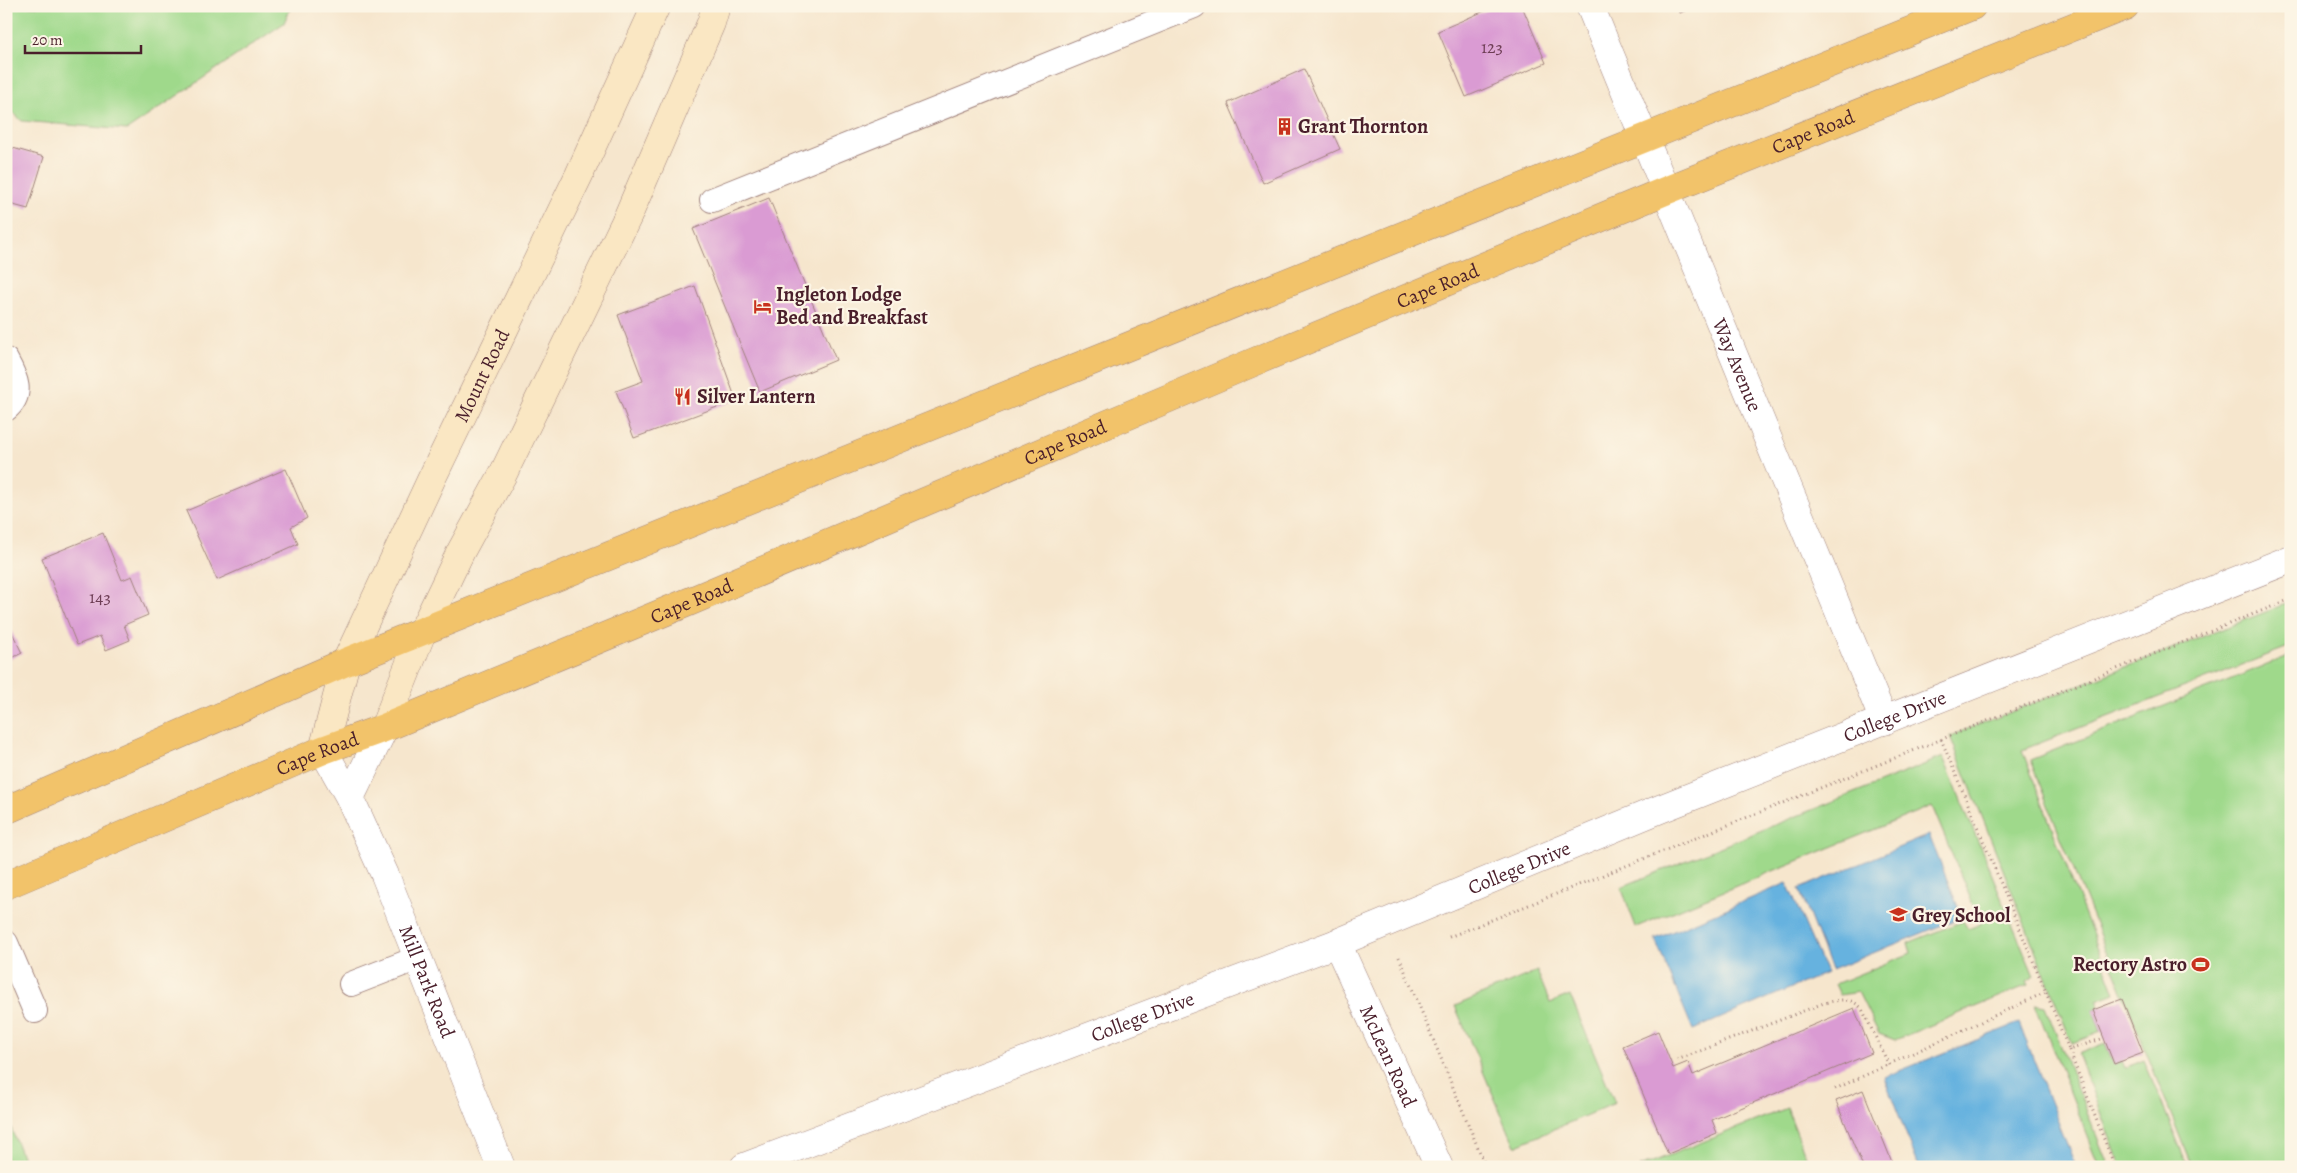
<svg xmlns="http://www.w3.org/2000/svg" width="2297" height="1173" viewBox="0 0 2297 1173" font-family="Alegreya,serif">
	<rect width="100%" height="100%" fill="#fcf5e5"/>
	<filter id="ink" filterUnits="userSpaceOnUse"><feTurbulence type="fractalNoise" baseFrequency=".02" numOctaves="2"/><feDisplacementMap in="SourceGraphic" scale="10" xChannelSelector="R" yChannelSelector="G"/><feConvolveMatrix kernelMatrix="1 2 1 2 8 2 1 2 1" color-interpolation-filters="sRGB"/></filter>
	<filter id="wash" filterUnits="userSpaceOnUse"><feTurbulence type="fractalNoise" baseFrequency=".0096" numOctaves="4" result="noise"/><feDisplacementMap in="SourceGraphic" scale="20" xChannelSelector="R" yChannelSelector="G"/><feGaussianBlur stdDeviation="1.12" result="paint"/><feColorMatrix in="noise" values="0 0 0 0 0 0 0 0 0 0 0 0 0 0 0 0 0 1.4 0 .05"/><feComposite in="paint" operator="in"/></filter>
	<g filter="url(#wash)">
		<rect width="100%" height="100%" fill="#f6e6cd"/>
		<!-- green -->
		<path fill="#9fd98b" stroke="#747c5b" d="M6,6H291L284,23L127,130L22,121L6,107Z
			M2291,602V646L2022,750L2115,993L2097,1000L2100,1007L2093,1010L2101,1032L2072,1043L1950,736Z
			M2291,655V1167H2192L2030,760Z
			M1943,757L2034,976L2026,981L2028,985L1895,1040L1879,1034L1858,992L1840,995L1835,984L1911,953L1908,943L1963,921L1968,929L1981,924L1932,806L1636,927L1621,887Z
			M1537,971L1550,1003L1570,995L1615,1103L1515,1146L1455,1006Z
			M2035,1004L2045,1006L2109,1167H2100Z
			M2105,1043L2114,1064L2122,1061L2125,1068L2144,1060L2188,1167H2121L2078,1054Z
			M1787,1108L1810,1167H1640Z
			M6,1115L26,1167H6Z"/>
		<!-- water -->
		<path fill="#66b2df" stroke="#586885" d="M1929,835L1962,917L1831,970L1799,889Z
			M1787,883L1826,973L1693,1030L1655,939Z
			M2019,1023L2076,1167H1919L1884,1077Z"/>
		<g id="blocks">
			<!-- building -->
			<path fill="#da9bd3" d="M1496,6H1522L1546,63L1466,97L1438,31Z
				M1677,6H1696L1680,13Z
				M1304,69L1340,149L1263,183L1228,103Z
				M6,146L44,157L28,209L6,203Z
				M769,198L836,360L760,392L693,229Z
				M695,286L736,400L634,438L616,391L643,381L618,315Z
				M286,469L307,518L291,527L298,544L217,580L186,511Z
				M103,533L122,580L132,576L148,615L124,625L130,640L106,650L100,636L77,645L42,558Z
				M6,620L22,653L6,661Z
				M2122,999L2143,1053L2114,1064L2093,1010Z
				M1854,1008L1872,1053L1712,1120L1717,1133L1668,1154L1623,1046L1658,1031L1673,1068L1688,1062L1693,1075Z
				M1863,1090L1894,1167H1863L1836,1101Z"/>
		</g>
	</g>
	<g filter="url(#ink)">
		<use href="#blocks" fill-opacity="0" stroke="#a0827c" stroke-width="1"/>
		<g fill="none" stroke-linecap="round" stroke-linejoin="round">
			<defs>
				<path id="lane" d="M712,200L1194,6
					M6,360C16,378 24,394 6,409
					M6,943L35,1011
					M351,984L418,958"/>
				<g id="street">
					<path id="s1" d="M1590,6L1884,721"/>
					<path id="s2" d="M323,750L350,798L385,875L501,1167"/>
					<path d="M350,798L384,728"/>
					<path id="s3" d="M1337,943L1439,1167"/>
					<path id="s4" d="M744,1167L1337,943L1660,809L2291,559"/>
				</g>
				<g id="secondary">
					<path d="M384,728L423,630L461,551L503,474L628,216L711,23L716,6"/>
					<path id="s5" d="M323,750L346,662L431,480L579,175L656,6"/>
				</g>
				<g id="primary">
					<path d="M6,810L346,662L1972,6"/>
					<path id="s6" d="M6,885L323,750L384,728L691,601L1254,362L1665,191L2125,6"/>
				</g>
			</defs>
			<!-- lane casing -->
			<use href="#lane" stroke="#a0827c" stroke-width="26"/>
			<!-- street casing -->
			<use href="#street" stroke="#a0827c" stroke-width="29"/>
			<!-- secondary casing -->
			<use href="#secondary" stroke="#a0827c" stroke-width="29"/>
			<!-- primary casing -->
			<use href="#primary" stroke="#a0827c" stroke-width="29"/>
			<!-- path -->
			<path stroke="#a0827c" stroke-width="3" stroke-dasharray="1 4" stroke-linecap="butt" d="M1449,937L2291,599
				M1399,957L1486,1167
				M2046,992L2069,1050L2104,1038
				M2069,1050L2115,1167
				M1677,1060L1824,1003C1840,1000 1851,996 1862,1009L1889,1065
				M1835,1089L2046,992L1941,739"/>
			<!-- lane -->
			<use href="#lane" stroke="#fff" stroke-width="24"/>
			<!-- street -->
			<use href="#street" stroke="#fff" stroke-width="28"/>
			<!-- secondary -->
			<use href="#secondary" stroke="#fae7c3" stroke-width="28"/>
			<!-- primary -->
			<use href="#primary" stroke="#f2c36a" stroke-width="28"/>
		</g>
	</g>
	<!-- icons -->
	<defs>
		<symbol id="building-bare" viewBox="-9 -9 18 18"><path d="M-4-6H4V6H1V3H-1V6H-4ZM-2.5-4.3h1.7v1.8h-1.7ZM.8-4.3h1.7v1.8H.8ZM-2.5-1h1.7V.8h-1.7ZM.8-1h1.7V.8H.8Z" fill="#c8321e" stroke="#fcf5e5" stroke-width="2.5" paint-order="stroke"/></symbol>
		<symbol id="hotel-bare" viewBox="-9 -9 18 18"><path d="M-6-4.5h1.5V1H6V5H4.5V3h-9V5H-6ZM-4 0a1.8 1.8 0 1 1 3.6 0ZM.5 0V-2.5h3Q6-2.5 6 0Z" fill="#c8321e" stroke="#fcf5e5" stroke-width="2.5" paint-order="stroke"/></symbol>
		<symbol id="restaurant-bare" viewBox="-9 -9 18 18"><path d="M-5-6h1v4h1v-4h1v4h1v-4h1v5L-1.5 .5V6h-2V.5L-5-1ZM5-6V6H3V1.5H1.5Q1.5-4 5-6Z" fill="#c8321e" stroke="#fcf5e5" stroke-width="2.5" paint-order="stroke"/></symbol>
		<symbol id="school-bare" viewBox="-9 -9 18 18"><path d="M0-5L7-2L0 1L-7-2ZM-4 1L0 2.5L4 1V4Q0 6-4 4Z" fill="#c8321e" stroke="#fcf5e5" stroke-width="2.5" paint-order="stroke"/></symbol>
		<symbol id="stadium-bare" viewBox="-9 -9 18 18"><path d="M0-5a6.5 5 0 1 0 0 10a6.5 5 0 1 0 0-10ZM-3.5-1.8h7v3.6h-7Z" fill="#c8321e" stroke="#fcf5e5" stroke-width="2.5" paint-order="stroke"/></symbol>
	</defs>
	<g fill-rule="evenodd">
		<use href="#building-bare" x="1272" y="114" width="25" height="25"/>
		<use href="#hotel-bare" x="750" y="294" width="25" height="25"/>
		<use href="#restaurant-bare" x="670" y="384" width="25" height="25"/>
		<use href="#school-bare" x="1886" y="902" width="25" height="25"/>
		<use href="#stadium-bare" x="2188" y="952" width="25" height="25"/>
	</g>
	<g text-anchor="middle" stroke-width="4.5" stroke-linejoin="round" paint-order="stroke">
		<!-- number labels -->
		<g font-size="18" fill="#6e3e55">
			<text x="1492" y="53">123</text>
			<text x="100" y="603">143</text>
		</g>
		<!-- poi labels -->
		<g font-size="20" font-weight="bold" fill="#4a1f2b" stroke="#fcf5e5" text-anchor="start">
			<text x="1298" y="133">Grant Thornton</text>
			<text x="776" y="301">Ingleton Lodge<tspan x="776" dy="23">Bed and Breakfast</tspan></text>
			<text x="697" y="403">Silver Lantern</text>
			<text x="1912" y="922">Grey School</text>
			<text x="2187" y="971" text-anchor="end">Rectory Astro</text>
		</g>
		<!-- street labels -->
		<g font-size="20" fill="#4a1f2b" stroke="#fcf5e5">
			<text dy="7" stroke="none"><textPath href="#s6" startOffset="1958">Cape Road</textPath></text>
			<text dy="7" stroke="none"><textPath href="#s6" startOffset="1552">Cape Road</textPath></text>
			<text dy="7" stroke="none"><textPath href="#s1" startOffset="388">Way Avenue</textPath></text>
			<text dy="7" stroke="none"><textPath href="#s5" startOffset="408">Mount Road</textPath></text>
			<text dy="7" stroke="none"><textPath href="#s6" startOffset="1148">Cape Road</textPath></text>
			<text dy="7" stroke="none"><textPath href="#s6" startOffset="742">Cape Road</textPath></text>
			<text dy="7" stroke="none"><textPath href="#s4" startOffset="1236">College Drive</textPath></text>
			<text dy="7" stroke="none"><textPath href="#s6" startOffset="338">Cape Road</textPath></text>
			<text dy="7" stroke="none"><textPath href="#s4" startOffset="831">College Drive</textPath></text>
			<text dy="7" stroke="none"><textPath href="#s2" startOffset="254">Mill Park Road</textPath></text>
			<text dy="7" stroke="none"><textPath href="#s4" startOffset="426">College Drive</textPath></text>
			<text dy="7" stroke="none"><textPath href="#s3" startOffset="124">McLean Road</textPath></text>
		</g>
	</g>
	<!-- margin -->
	<rect width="2297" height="1173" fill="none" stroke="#fcf5e5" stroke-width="25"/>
	<!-- scale -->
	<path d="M25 45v8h116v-8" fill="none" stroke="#4a1f2b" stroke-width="2.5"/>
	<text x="32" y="45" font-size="15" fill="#4a1f2b" stroke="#fcf5e5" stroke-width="4" paint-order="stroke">20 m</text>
</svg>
